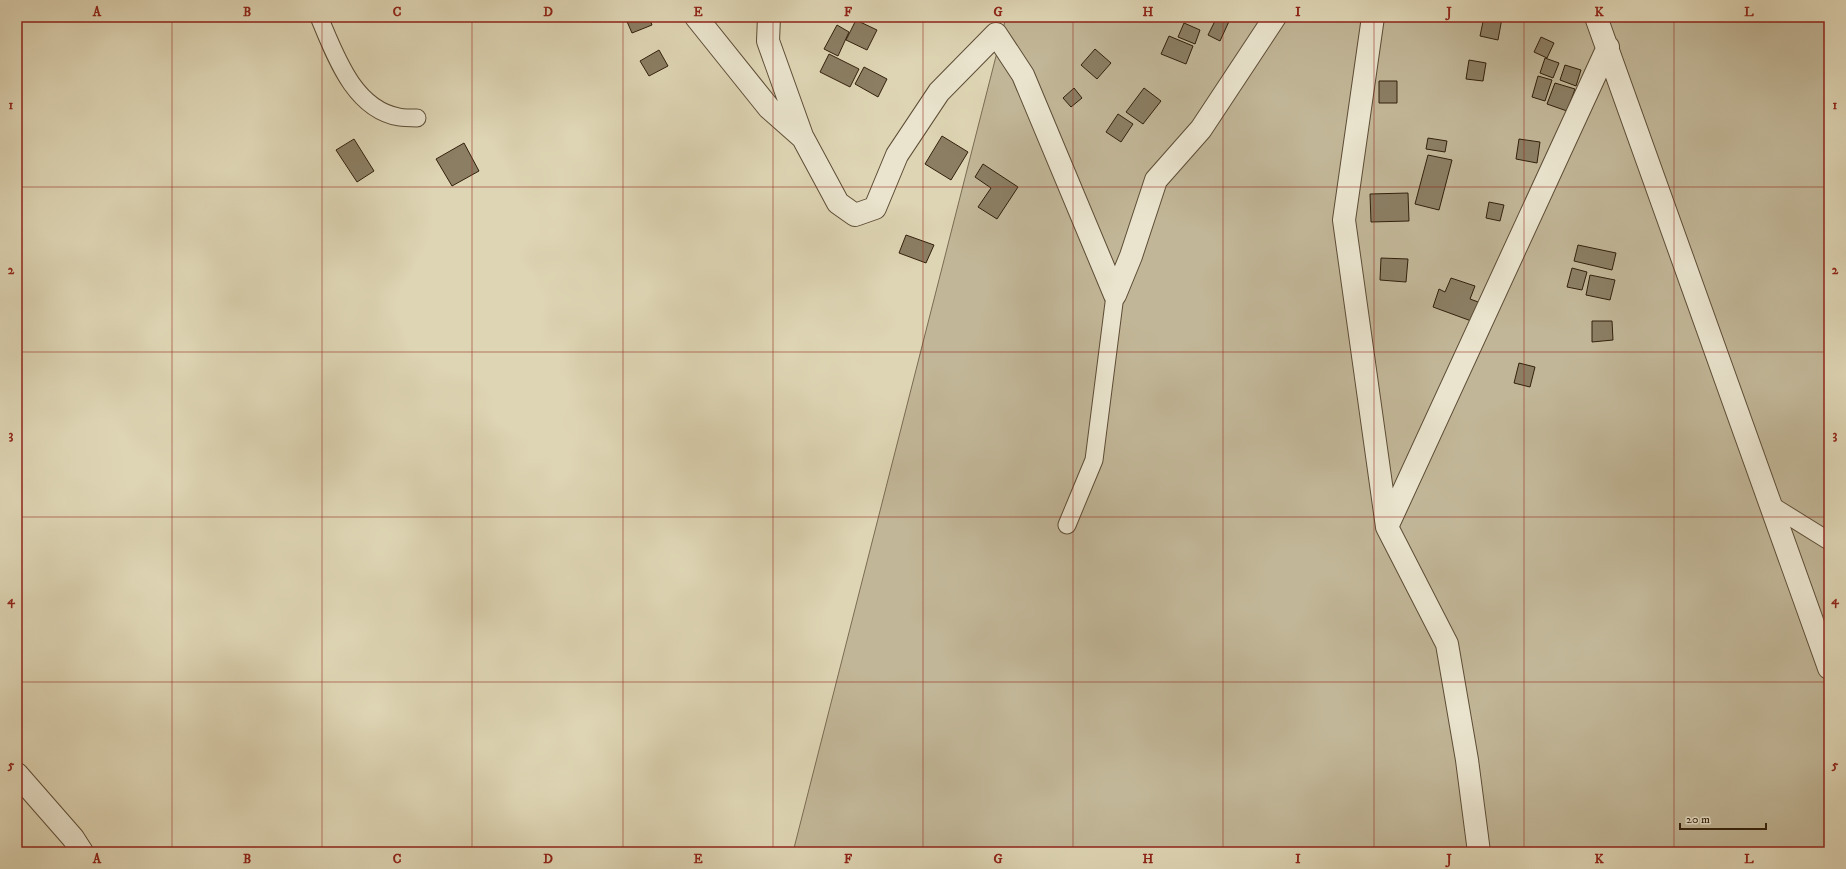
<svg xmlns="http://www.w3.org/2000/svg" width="1846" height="869" viewBox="0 0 1846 869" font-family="'IM FELL DW Pica',serif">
	<rect width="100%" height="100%" fill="#ded5b4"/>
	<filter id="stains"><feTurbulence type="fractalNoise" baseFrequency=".005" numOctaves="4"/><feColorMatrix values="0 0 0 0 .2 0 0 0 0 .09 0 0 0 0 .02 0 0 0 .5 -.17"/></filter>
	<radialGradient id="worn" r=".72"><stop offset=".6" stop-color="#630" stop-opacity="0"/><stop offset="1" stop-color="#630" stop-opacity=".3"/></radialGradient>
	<!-- green -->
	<path fill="#c1b697" stroke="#7a6b52" d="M1006,17H1829V852H793Z"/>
	<!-- building -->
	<path fill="#8b7e63" stroke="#32200c" d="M625,17H649L652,25L632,33Z
		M1217,17H1231L1220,41L1208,35Z
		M1484,17L1502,18L1498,40L1480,36Z
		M856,20L877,30L867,50L846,40Z
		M1184,23L1200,30L1195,44L1178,37Z
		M837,25L849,32L838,56L824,49Z
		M1169,36L1193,46L1186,64L1161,54Z
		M1541,37L1554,43L1547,58L1534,52Z
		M1095,49L1111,63L1097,79L1081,65Z
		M659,50L668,66L649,76L640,61Z
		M829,54L859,69L850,87L820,72Z
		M1545,58L1559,63L1553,78L1540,73Z
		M1469,60L1486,63L1483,81L1466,79Z
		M1565,65L1581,70L1576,86L1560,80Z
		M864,67L887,79L878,97L855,84Z
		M1538,76L1552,80L1545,101L1532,97Z
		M1379,81H1397V103H1379Z
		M1555,83L1575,89L1567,111L1547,104Z
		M1074,88L1082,98L1071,107L1063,98Z
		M1144,88L1161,101L1143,124L1126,112Z
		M1118,114L1133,124L1121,142L1106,132Z
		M942,136L968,152L951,180L925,164Z
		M1428,138L1447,141L1445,152L1426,149Z
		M354,139L374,171L357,182L336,150Z
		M1519,139L1540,142L1537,163L1516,159Z
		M464,143L479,171L452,186L436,159Z
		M1428,155L1452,160L1439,210L1415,204Z
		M983,164L1018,187L997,219L978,207L991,188L975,177Z
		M1408,193L1409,221L1371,222L1370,194Z
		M1489,202L1504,205L1500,221L1486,218Z
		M906,235L934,245L926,263L899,253Z
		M1578,245L1616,253L1612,270L1574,261Z
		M1381,258L1408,259L1406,282L1380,280Z
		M1572,268L1587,272L1582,290L1567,287Z
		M1590,275L1615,280L1610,300L1586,295Z
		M1451,278L1475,286L1470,299L1481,303L1474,322L1433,307L1439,289L1445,292Z
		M1592,321H1612L1613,340L1592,342Z
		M1519,363L1535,367L1530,387L1514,383Z"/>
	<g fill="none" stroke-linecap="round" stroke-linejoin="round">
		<defs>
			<path id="lane" d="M319,17C335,54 353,109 399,117C405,118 411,118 417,118
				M1771,505L1829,541
				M1067,525L1094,460L1115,295"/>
			<path id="street" d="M696,17L769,108L803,138L838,203L855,215L875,208L897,155L939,92L996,34L1023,75L1115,295L1131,256L1156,180L1201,129L1275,17
				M769,17L768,41L802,136
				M1373,17L1344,220L1387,527L1447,644L1467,760L1479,852
				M1596,17L1829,668
				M1387,527L1608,47
				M17,774L73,838L82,852"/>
		</defs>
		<!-- lane casing -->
		<use href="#lane" stroke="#5d4d36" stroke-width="19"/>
		<!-- street casing -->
		<use href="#street" stroke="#5d4d36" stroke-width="24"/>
		<!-- lane -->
		<use href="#lane" stroke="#eae4ce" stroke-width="17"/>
		<!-- street -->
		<use href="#street" stroke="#eae4ce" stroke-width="22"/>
	</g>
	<!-- grid -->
	<path fill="none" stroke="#8f2418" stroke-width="1" stroke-opacity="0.55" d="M172,17V852M322,17V852M472,17V852M623,17V852M773,17V852M923,17V852M1073,17V852M1223,17V852M1374,17V852M1524,17V852M1674,17V852M17,187H1829M17,352H1829M17,517H1829M17,682H1829"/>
	<!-- margin -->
	<rect width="1846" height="869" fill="none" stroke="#ded5b4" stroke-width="44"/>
	<!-- scale -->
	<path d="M1680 823v6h86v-6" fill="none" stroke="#32200c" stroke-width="2"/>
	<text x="1686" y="823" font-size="12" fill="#32200c" stroke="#eae4ce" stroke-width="3" paint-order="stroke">20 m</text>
	<rect x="22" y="22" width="1802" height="825" fill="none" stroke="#8f2418" stroke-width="1.5"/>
	<g font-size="13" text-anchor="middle" font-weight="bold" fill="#8f2418">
		<text x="97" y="16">A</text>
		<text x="247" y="16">B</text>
		<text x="397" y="16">C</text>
		<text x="548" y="16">D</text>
		<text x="698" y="16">E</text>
		<text x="848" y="16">F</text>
		<text x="998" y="16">G</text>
		<text x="1148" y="16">H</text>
		<text x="1298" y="16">I</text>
		<text x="1449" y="16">J</text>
		<text x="1599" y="16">K</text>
		<text x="1749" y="16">L</text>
		<text x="11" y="109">1</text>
		<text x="1835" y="109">1</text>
		<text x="11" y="274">2</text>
		<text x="1835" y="274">2</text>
		<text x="11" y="439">3</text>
		<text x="1835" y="439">3</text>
		<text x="11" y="604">4</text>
		<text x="1835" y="604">4</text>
		<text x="11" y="769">5</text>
		<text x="1835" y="769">5</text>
		<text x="97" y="863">A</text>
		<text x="247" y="863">B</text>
		<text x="397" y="863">C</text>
		<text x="548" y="863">D</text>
		<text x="698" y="863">E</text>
		<text x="848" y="863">F</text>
		<text x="998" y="863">G</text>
		<text x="1148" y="863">H</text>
		<text x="1298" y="863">I</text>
		<text x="1449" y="863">J</text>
		<text x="1599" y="863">K</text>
		<text x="1749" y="863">L</text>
	</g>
	<rect width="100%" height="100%" filter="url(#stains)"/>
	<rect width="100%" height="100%" fill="url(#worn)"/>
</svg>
